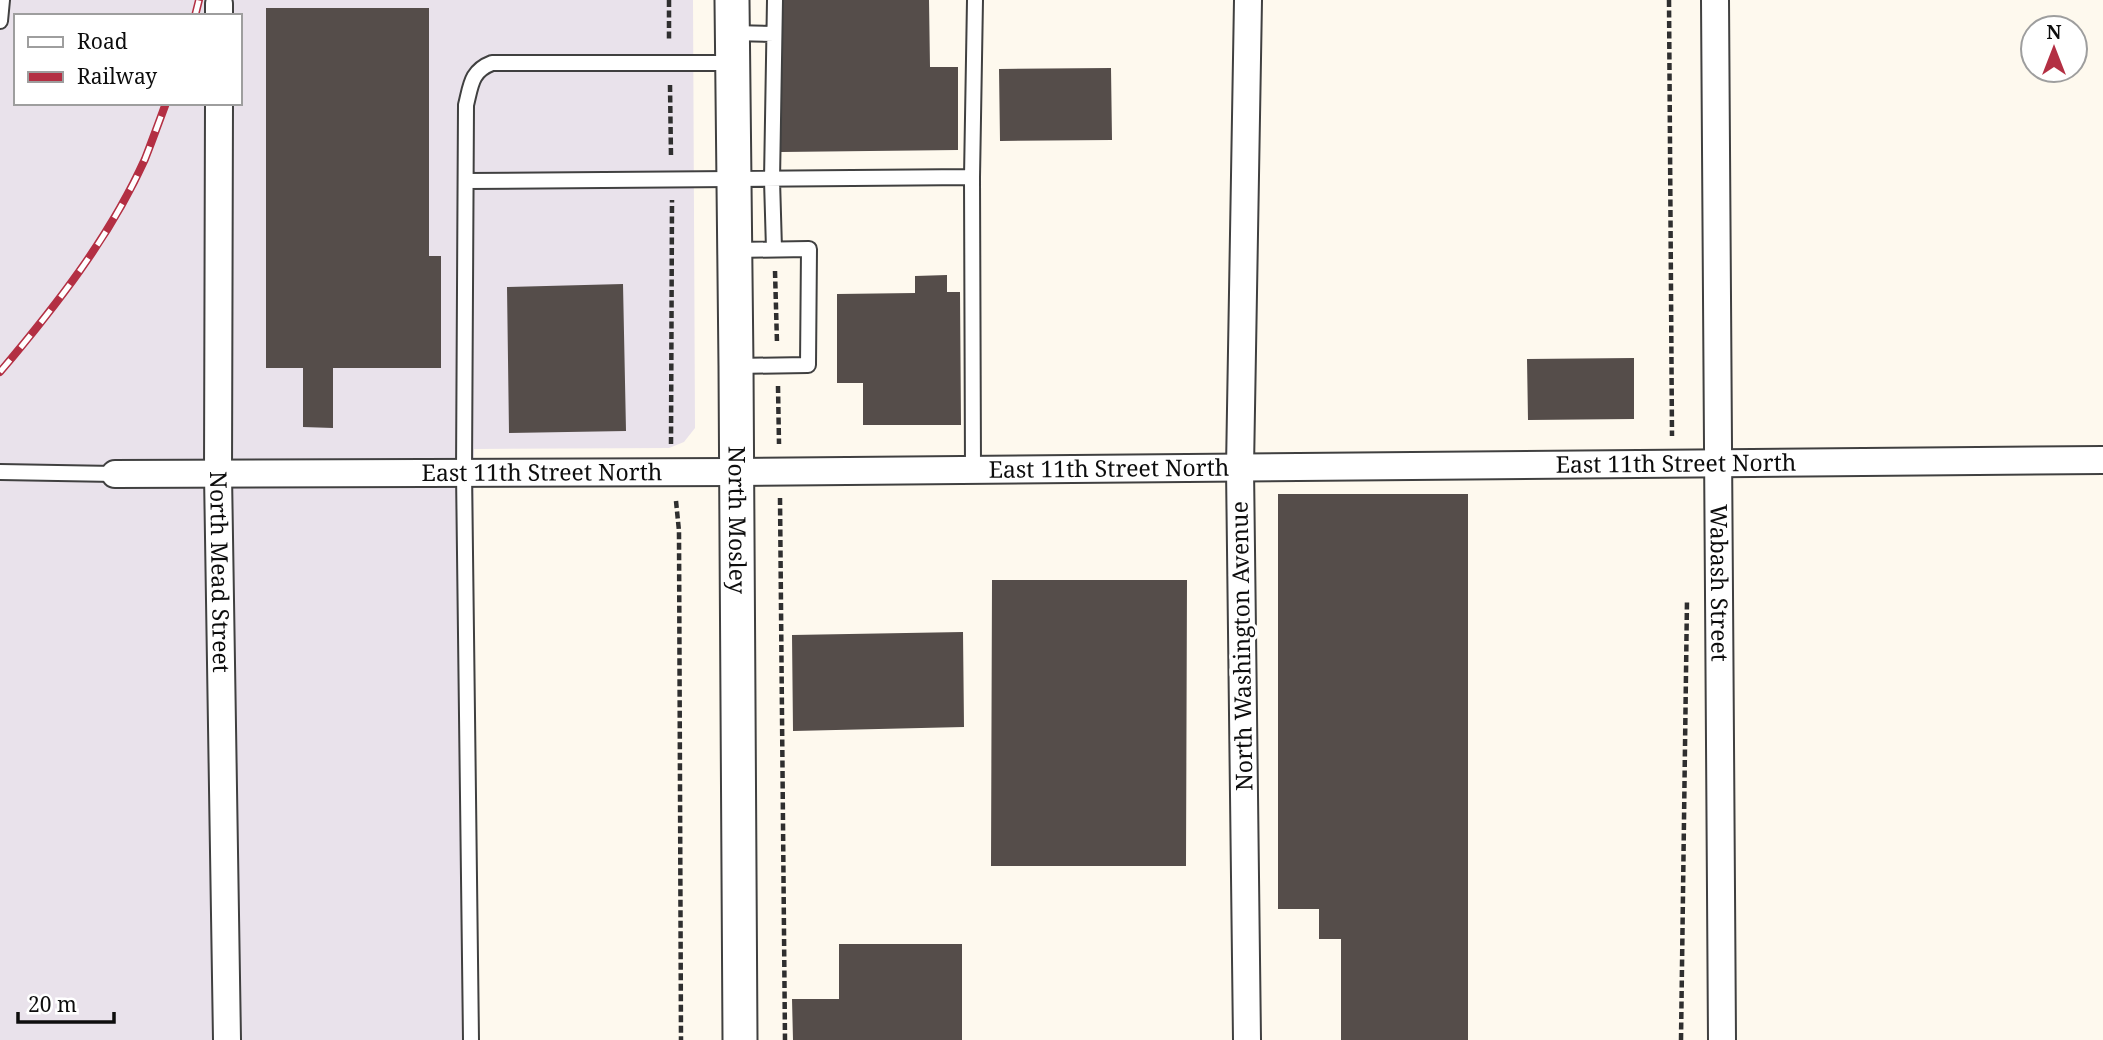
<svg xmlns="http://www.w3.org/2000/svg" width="2103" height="1040" viewBox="0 0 2103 1040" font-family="'Noto Serif',serif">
	<rect width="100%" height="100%" fill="#fef9ee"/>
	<!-- industrial -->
	<path fill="#e9e2eb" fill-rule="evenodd" d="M0,0H693L695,428L684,442L669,448L474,449L471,1040H0ZM16,16H240V103H16Z"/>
	<!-- building -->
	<path fill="#554d4a" d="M779,0H929L930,67H958V150L781,152Z
		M266,8H429V256H441V368H333V428L303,427V368H266Z
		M1111,68L1112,140L1000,141L999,69Z
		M947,275V292H960L961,425H863V383H837V294L915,293V276Z
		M623,284L626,431L509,433L507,287Z
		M1634,358V419L1528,420L1527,359Z
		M1278,494H1468V1040H1341V939H1319V909H1278Z
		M992,580H1187L1186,866H991Z
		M963,632L964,727L793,731L792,635Z
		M839,944H962V1040H793L792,999H839Z"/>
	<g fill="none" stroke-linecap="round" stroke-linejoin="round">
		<defs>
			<path id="service" d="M0,21L2,0
				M732,33L774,34
				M972,177L973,470
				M466,181L972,177L975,0
				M774,249L772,180L775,0
				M734,250L809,249L808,365L736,366
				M0,472L115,474
				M471,1040L464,472L466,105C471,85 471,71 492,63H733"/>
			<g id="minor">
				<path id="s1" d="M1715,0L1722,1040"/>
				<path d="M219,16V4"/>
				<path id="s2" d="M219,103L218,474L227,1040"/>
				<path id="s3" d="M115,474L736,472L2103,460"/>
				<path d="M1247,1040L1240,468L1248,0"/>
			</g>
			<g id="tertiary">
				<path id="s4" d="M732,0L736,366L740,1040"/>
			</g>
		</defs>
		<!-- service casing -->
		<use href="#service" stroke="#404040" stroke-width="18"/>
		<!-- minor casing -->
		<use href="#minor" stroke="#404040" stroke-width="30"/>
		<!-- tertiary casing -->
		<use href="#tertiary" stroke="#404040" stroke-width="37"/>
		<!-- path -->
		<path stroke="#2f2f2f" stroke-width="4.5" stroke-dasharray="7 3.5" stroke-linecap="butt" d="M669,0V41
			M1669,0L1672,436
			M670,85L671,157
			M775,271L777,343
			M778,386L779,444
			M671,444L672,200
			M780,498L785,1040
			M676,501L679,531L681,1040
			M1681,1040L1687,600"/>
		<!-- service -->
		<use href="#service" stroke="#fff" stroke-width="14"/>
		<!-- minor -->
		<use href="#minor" stroke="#fff" stroke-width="26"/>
		<!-- tertiary -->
		<use href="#tertiary" stroke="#fff" stroke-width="33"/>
		<defs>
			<path id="rail" d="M195,16L199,0
				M0,372C55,307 110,237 145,159C152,141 159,122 166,103"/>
		</defs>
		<!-- rail casing -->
		<use href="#rail" stroke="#b32f43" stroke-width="8"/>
		<!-- rail -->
		<use href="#rail" stroke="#fff" stroke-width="5" stroke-dasharray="16" stroke-linecap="butt"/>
	</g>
	<g text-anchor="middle" stroke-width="7" stroke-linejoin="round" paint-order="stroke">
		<!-- street labels -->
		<g font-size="23" fill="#0d0d0d" stroke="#fff">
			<text dy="8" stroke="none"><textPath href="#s3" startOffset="1561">East 11th Street North</textPath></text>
			<text dy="8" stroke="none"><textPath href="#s3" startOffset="994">East 11th Street North</textPath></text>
			<text dy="8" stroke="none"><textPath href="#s3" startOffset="427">East 11th Street North</textPath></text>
			<text dy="8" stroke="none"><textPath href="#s4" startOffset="520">North Mosley</textPath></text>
			<text dy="8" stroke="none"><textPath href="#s2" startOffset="469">North Mead Street</textPath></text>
			<text dy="8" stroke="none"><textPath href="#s1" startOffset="583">Wabash Street</textPath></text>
			<text transform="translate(1242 646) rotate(-91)" y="8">North Washington Avenue</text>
		</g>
	</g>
	<!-- legend -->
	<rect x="14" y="14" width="228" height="91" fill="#ffffff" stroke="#9e9e9e" stroke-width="2"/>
	<rect x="28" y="37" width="35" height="10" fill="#ffffff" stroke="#9e9e9e" stroke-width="2"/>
	<text x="77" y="49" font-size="21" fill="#0d0d0d">Road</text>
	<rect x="28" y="72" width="35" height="10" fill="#b32f43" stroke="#9e9e9e" stroke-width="2"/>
	<text x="77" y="84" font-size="21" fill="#0d0d0d">Railway</text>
	<!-- north arrow -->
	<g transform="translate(2054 49)"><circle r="33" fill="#ffffff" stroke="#9e9e9e" stroke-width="2"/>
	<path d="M0-5L12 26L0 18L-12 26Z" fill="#b32f43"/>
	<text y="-10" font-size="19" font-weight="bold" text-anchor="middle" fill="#0d0d0d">N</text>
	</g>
	<!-- scale -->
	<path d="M18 1012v10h96v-10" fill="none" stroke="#0d0d0d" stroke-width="3.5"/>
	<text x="28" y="1012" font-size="21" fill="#0d0d0d" stroke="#ffffff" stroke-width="5" paint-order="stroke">20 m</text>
</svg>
